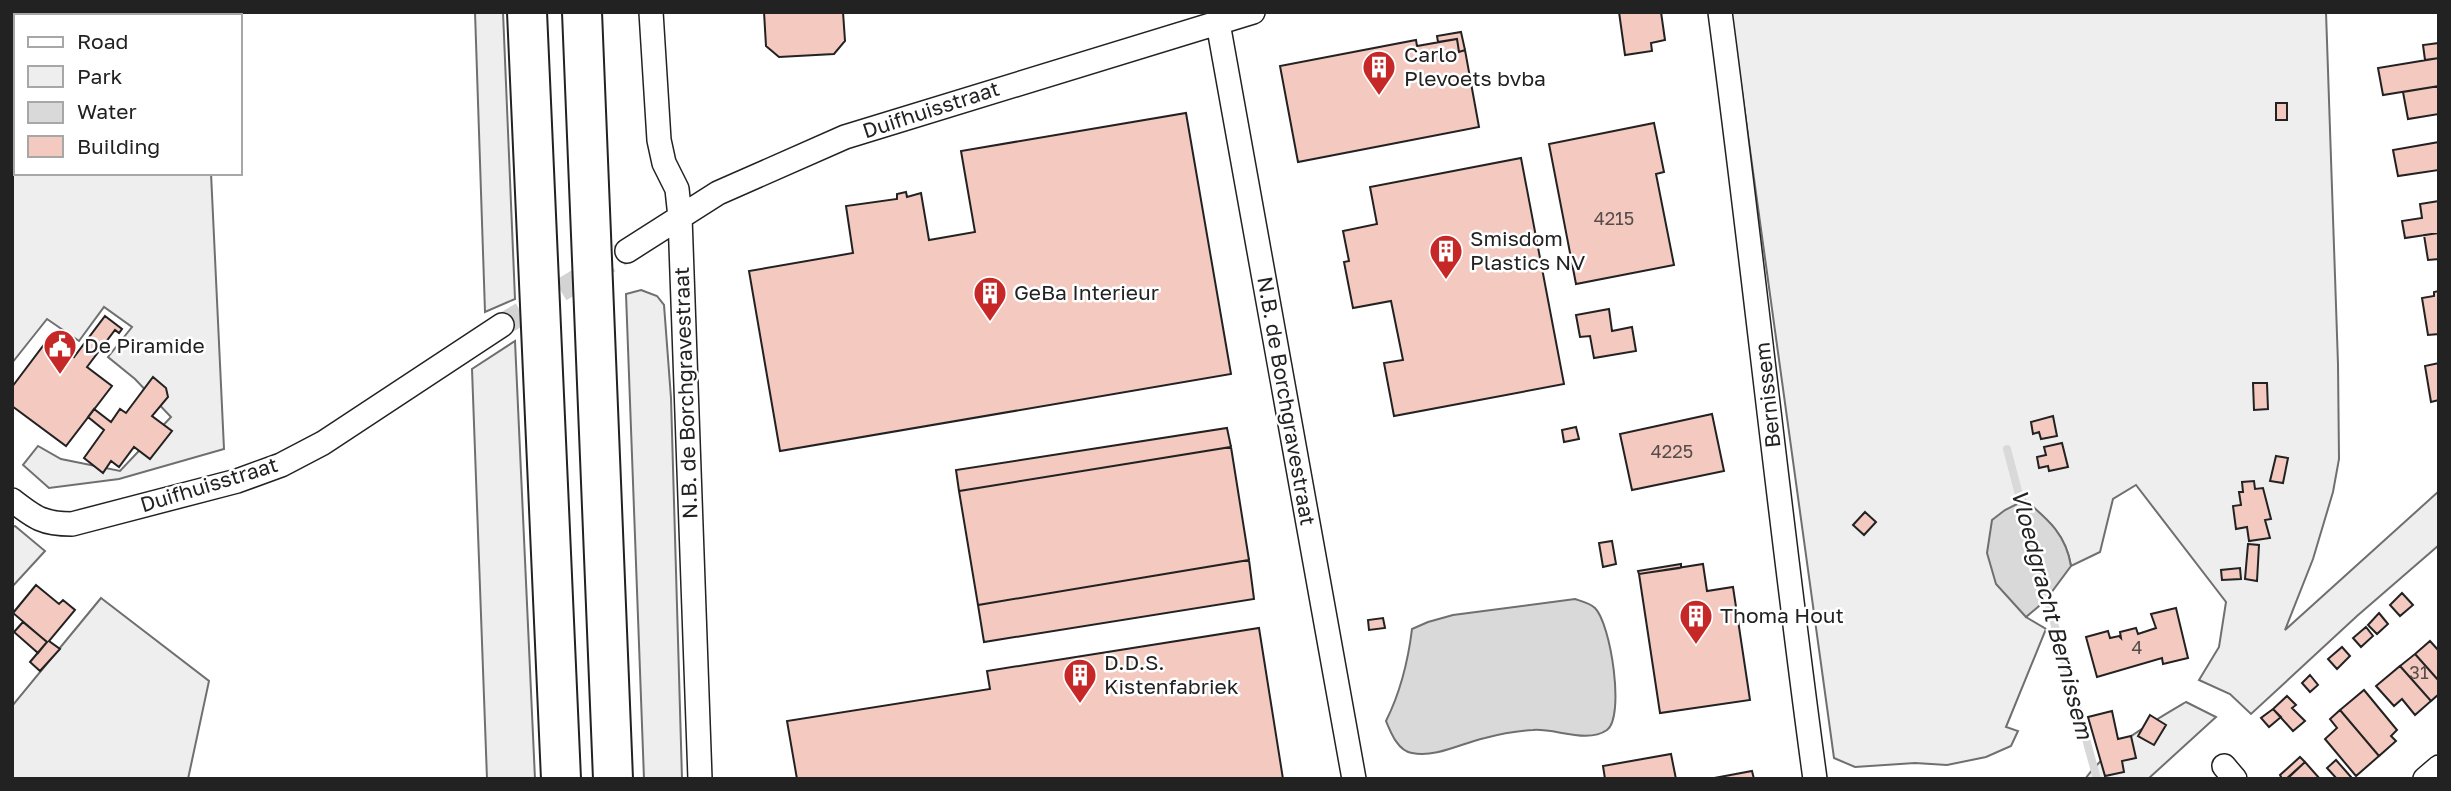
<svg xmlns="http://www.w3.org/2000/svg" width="2451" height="791" viewBox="0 0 2451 791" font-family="'Golos Text',sans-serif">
	<rect width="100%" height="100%" fill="#fff"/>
	<!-- green -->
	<path fill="#eee" stroke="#6f6f6f" stroke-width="2" d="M475,12H503L515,299L485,312Z
		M1731,12H2326L2338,364L2339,459L2333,492L2313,559L2285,630L2439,491V545L2357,616L2251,714L2230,694L2199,680L2219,647L2226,602L2136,485L2113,499L2100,552L2071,566C2066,535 2049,520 2024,501L2026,617L2046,629L2006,727L2018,731L2011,746L1986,757L1947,765L1915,763L1855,767L1834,758Z
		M12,110H16V173H211L224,449L119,479L49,488L23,465L38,446L61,459L120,471L171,417L135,379L108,357L132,327L104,307L79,341L47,319L12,363Z
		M641,290L657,296L664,305L671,398L682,779H644L626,294Z
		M515,341L535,779H487L472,369Z
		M15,526L45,551L12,587V527Z
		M101,598L209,681L188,779H12V706Z
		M2186,702L2216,717L2148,779H2085C2108,747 2152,722 2186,702Z"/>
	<!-- water -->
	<path fill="#d9d9d9" stroke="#6f6f6f" stroke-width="2" d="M2025,500C2049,520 2066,535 2071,566L2045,601L2026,617L1996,584L1987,553L1992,520L2005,510Z
		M1575,599C1581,601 1590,603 1595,608C1611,624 1625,717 1607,730C1587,744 1555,728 1533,730C1517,731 1500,734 1485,738C1462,743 1436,758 1412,753C1398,751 1391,733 1386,721C1401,691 1408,662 1412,629L1428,622L1453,615Z"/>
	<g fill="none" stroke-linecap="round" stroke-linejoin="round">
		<!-- stream -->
		<path stroke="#d9d9d9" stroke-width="8" d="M2007,449L2023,510
			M2045,590L2097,779"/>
	</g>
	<!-- building -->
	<path fill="#f3c9c0" stroke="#222" stroke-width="2" d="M764,12H843L845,41L834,54L779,57L766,46Z
		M1619,12H1661L1665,40L1651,43L1652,51L1625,55Z
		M1461,32L1465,50L1459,52L1457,39L1438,42L1437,36Z
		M1457,39L1459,52L1465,50L1479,127L1298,162L1280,66L1416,40L1417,46Z
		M2439,43V58L2425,60L2423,45Z
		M2439,58V86L2383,95L2378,68Z
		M2439,86V114L2408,119L2403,92Z
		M2276,103H2287V120H2276Z
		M1186,113L1231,374L780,451L749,271L853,253L846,206L897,199V194L906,192L907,197L921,193L929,240L975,232L961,151Z
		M1654,123L1664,172L1656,174L1674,265L1576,284L1549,144Z
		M2439,142V170L2398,176L2393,150Z
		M1521,158L1564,384L1394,416L1384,363L1403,360L1391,301L1353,308L1344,262L1349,261L1343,231L1377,224L1370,187Z
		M2439,201V233L2405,238L2402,221L2422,218L2420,204Z
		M2439,233V259L2428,260L2424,235Z
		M2439,291V334L2428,335L2422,298L2434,296V292Z
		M1609,309L1612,331L1632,327L1636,351L1594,358L1590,336L1580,337L1576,315Z
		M105,316L122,329L119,333L115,330L87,367L112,386L66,446L12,406V387L49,338L74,357Z
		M2439,363V400L2431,402L2425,366Z
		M153,377L166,388L168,397L152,416L172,431L150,459L134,447L119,467L111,461L103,473L84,458L104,430L88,417L94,409L111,422L120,409L126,413Z
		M2253,383H2267L2268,409L2254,410Z
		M1712,414L1724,471L1632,490L1620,434Z
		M2053,416L2057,436L2041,439L2039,432L2033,434L2031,422Z
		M1576,427L1579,439L1564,442L1562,430Z
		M1227,428L1231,447L959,491L956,470Z
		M2062,443L2068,467L2049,471L2048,466L2039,468L2037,457L2046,455L2044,447Z
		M1231,447L1249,560L978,605L959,491Z
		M2276,456L2288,458L2283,483L2270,481Z
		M2254,481L2255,489L2263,488L2271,519L2265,520L2270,538L2249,541L2247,527L2236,529L2233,506L2241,505L2239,492H2243L2242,482Z
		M1865,512L1876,522L1864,535L1853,525Z
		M1612,541L1616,564L1603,567L1599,543Z
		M2248,544L2259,545L2257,581L2245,579Z
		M1249,560L1254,599L984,642L978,605Z
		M1681,564V568L1639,574L1638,571Z
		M1703,564L1707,591L1733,587L1750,700L1660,713L1639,574Z
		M2240,568L2241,579L2222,580L2221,570Z
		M36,585L59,604L63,600L75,610L49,641L60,649L40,671L30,662L47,642L13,613Z
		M2402,593L2413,605L2400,616L2390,605Z
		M2176,608L2188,658L2163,664L2162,658L2097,677L2086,637L2108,631L2110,638L2119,636L2121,638L2120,632L2136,628L2138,634L2156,628L2151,614Z
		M2379,613L2388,624L2377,634L2368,625Z
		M1383,618L1385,628L1369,630L1368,620Z
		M23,622L47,642L38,653L14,632Z
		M2366,627L2373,636L2361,647L2353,638Z
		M1259,628L1283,779H797L787,721L990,689L987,671Z
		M2430,641L2439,651V681L2415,654Z
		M2342,647L2350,656L2337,669L2328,659Z
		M2415,654L2439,681V694L2431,701L2400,666Z
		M2400,666L2431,701L2415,715L2402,699L2394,706L2376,686Z
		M2310,675L2318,685L2310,692L2302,683Z
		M2364,690L2397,730L2391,736L2396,741L2379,756L2340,710Z
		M2287,696L2296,705L2292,708L2305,721L2293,731L2273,709Z
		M2273,709L2281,717L2269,727L2261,718Z
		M2340,710L2379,756L2356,776L2325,739L2337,728L2330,719Z
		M2112,711L2118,739L2131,736L2136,758L2122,761L2124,772L2105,776L2088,717Z
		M2150,715L2166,725L2154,745L2138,736Z
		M1671,754L1676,779H1605L1603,766Z
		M2300,757L2305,762L2286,779H2282L2280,775Z
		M2336,760L2351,777L2350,779H2337L2327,768Z
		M2305,762L2320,779H2287Z
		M1752,771L1754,779H1709Z"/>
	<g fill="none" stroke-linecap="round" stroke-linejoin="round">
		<!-- minor-tunnel -->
		<path stroke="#d3d3d3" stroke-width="23" stroke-dasharray="23 11" stroke-linecap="butt" d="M502,325L627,251"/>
		<defs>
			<path id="minor" d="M651,12L659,140L664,163L677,189L680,217L700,779
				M1720,12C1754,268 1780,524 1815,779
				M1218,23L1354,779
				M627,251L718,193L845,137L1253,12
				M12,500C35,518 43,524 72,524L237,481L281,465L323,443L502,325
				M2224,766L2235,779
				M2425,779L2439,767"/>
			<path id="trunk" d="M527,12L561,779
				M582,12L613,779"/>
		</defs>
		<!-- minor casing -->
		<use href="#minor" stroke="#222" stroke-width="26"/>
		<!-- trunk casing -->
		<use href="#trunk" stroke="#222" stroke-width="42"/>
		<!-- minor -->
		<use href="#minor" stroke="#fff" stroke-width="23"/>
		<!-- trunk -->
		<use href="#trunk" stroke="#fff" stroke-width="38"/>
	</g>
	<!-- icons -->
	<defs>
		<symbol id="building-pin" viewBox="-11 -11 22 30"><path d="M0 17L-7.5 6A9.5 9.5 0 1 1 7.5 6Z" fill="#c62828" stroke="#fff"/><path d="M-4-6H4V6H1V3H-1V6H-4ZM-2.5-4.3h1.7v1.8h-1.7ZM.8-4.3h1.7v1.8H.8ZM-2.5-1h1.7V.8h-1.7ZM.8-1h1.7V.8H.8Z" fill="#fff"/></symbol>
		<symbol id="civic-pin" viewBox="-11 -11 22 30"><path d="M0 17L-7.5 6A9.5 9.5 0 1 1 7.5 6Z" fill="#c62828" stroke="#fff"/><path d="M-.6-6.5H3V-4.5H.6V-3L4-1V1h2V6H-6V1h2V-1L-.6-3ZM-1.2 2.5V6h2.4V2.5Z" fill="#fff"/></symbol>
	</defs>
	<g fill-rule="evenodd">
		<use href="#building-pin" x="1360" y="48" width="38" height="52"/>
		<use href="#building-pin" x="1427" y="232" width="38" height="52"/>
		<use href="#building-pin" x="971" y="274" width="38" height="52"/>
		<use href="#civic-pin" x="41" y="327" width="38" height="52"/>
		<use href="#building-pin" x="1677" y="597" width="38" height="52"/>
		<use href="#building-pin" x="1061" y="656" width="38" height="52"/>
	</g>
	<g text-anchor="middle" stroke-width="5" stroke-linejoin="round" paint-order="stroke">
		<!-- number labels -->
		<g font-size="18" fill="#564c4a">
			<text x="1614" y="225">4215</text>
			<text x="1672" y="458">4225</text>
			<text x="2137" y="654">4</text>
			<text x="2419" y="679">31</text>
		</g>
		<!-- poi labels -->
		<g font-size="21" fill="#222" stroke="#fff" text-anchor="start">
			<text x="1404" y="62">Carlo<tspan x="1404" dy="24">Plevoets bvba</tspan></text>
			<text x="1470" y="246">Smisdom<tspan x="1470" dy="24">Plastics NV</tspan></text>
			<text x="1014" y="300">GeBa Interieur</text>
			<text x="84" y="353">De Piramide</text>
			<text x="1720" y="623">Thoma Hout</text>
			<text x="1104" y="670">D.D.S.<tspan x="1104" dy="24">Kistenfabriek</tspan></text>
		</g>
		<!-- street labels -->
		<g font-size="21" fill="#222" stroke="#fff">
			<text transform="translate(931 110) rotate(-18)" y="7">Duifhuisstraat</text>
			<text transform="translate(686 393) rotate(-92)" y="7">N.B. de Borchgravestraat</text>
			<text transform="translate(1768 395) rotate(-96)" y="7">Bernissem</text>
			<text transform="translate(1286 401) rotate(80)" y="7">N.B. de Borchgravestraat</text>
			<text transform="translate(209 485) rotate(-17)" y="7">Duifhuisstraat</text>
		</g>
		<!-- water labels -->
		<g font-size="23" font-style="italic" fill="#222" stroke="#fff">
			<text transform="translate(2052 614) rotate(75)" y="8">Vloedgracht Bernissem</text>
		</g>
	</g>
	<!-- border -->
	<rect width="2451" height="791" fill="none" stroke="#222222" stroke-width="28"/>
	<!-- legend -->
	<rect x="14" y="14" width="228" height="161" fill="#ffffff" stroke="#a7a7a7" stroke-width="2"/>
	<rect x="28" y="37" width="35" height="10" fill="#ffffff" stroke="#a7a7a7" stroke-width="2"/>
	<text x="77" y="49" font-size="21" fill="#222222">Road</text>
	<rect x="28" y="66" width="35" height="21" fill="#eeeeee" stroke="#a7a7a7" stroke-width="2"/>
	<text x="77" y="84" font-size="21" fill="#222222">Park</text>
	<rect x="28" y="102" width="35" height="21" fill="#d9d9d9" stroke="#a7a7a7" stroke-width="2"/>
	<text x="77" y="119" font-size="21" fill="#222222">Water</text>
	<rect x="28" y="136" width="35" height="21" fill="#f3c9c0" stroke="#a7a7a7" stroke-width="2"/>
	<text x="77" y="154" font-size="21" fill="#222222">Building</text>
</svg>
